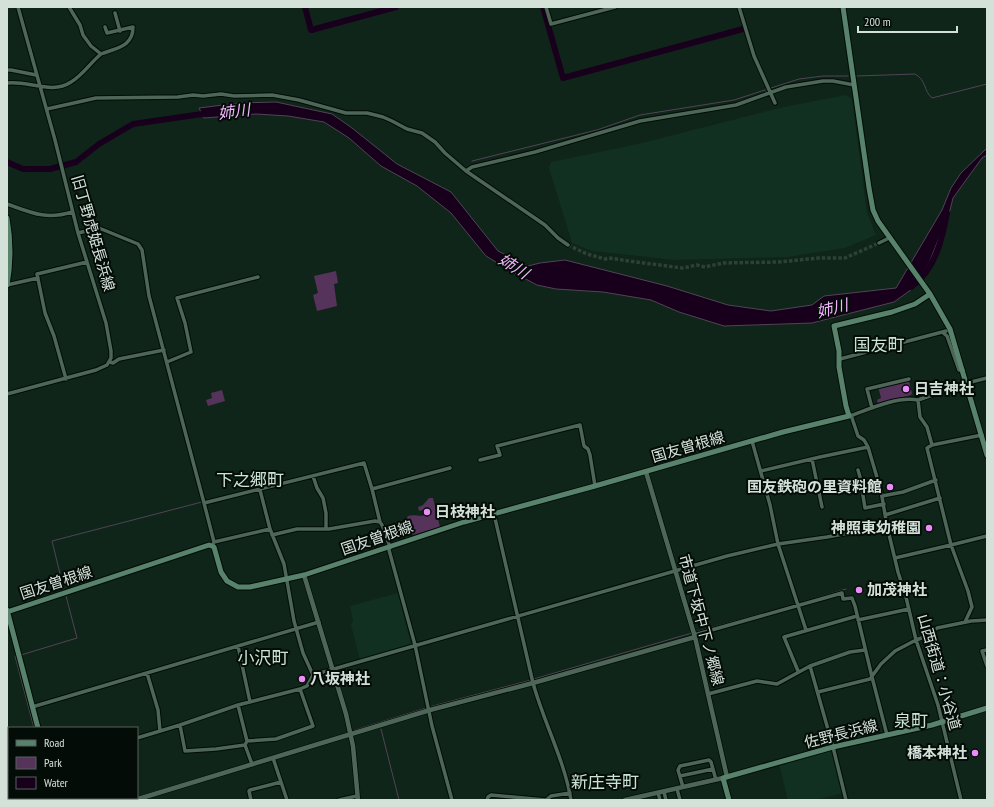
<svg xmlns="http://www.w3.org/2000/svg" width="994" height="807" viewBox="0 0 994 807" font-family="'PT Sans Narrow','Noto Sans JP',sans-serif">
	<rect width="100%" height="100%" fill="#0f2519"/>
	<!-- built -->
	<path fill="#113021" d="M846,95L852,99L867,213L876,235L845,248L787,257L675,260L592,251L572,243L549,168L551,162L638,144L784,107Z
		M398,593L411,644L360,660L351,625L353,620L350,606Z
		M832,749L843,793L815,800H788L779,764Z"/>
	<!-- green -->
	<path fill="#55335a" d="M336,271L338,283L334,284L337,306L317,311L313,295L318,293L314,276Z
		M908,378L912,393L911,395L878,404L877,400L881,398L878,386Z
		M222,390L225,401L208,406L206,400L212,398L211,393Z
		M429,498H433L440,527L413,535C410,529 404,523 408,516C416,513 424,520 429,511L426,509L419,511L418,507L423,505Z"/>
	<!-- water -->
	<path fill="#18001d" stroke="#504455" d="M276,102L332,114L352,128L397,164L451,192L498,251L528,266L540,263L565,260L667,286L728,305L771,311L812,305L824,296L896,288L942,210L951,188L961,173L987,148V155L982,158L953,198L950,210L929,263L912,289L894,302L812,323L724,326L679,312L651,300L603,292L556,289L537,285L509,270L486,256L451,213L417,186L381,166L349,138L324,122L288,116L256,114L204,118L199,108L239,103Z"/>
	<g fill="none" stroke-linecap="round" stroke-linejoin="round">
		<!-- stream -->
		<path stroke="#504455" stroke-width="1" d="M857,76L915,74C927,81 923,90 932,98L987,84
			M771,88L799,79L823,76H848
			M472,161L597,130L640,115L734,100L768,89
			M339,467L362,462
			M64,590L52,541L202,502
			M799,603L846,589
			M695,632L796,604
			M21,655L77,638L66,596
			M15,656L34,728
			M534,679L692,633
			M429,707L531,680
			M381,729L399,800
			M355,730L426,708
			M259,760L344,734
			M137,797L249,763
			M53,798L54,800
			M127,800L133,798"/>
		<!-- river -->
		<path stroke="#18001d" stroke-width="6" d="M305,7L311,30H313
			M543,7L563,78L743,29
			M315,29L396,7
			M7,162L23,169H50L76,162L99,144L133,124L209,113
			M911,287C935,270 942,240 947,213
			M7,772H9"/>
		<!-- minor-tunnel -->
		<path stroke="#2d4136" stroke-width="3.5" stroke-dasharray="3.5 2" stroke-linecap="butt" d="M568,245L587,254L605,259L609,258L636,262L683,268L697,265L705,267L723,263L779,262L819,258H845L879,243"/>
		<defs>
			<path id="minor" d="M546,7L551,24L615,7
				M739,7L754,56L775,103
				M115,13L120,31
				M101,54C116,48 133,47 133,27L107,33L105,27
				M7,70H11L36,75
				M7,83C28,80 52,95 71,82C83,75 90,63 101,54L91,46L83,35L80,25L69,7
				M47,109L96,98L178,97L193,95L203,96L221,94L234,96L272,95L299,100L346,113H367L383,117L392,121L407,129L422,133L435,142L445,153L466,171L545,225L558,238L568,245
				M466,171L472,167L535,152L640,121L736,105L786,87L823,81H833L854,85
				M7,204C32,213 46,220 72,212
				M78,233L99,228L138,244L142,250L149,296L204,503
				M879,243L889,238
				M7,285L38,278
				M942,332L947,336L959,370H963
				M840,359L946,331
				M110,362L113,363L119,359L164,350
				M167,362L191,352L185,323L177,298L258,277
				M66,379L54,336L45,313L37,274L87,262
				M7,394L96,370L107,365L111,358V351L106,323L78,233L55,140L18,7
				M918,400L920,417L927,427L932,445
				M872,408L867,389L909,379
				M851,415L858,436L864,440L868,447L881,491L887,526L898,572L906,597L916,640L938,705L961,800
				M850,416C869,409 898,396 918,400L967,383L987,378
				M752,441L770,505L778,544L806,630
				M812,459L822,507
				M480,460L500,455L497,446L580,425L584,446L588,449L590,455L595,486
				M858,470L860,477L865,508L884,504
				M761,471L820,457L868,447
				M313,476L317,488L323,498L326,513V529
				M372,489L450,468
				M260,490L270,529
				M882,496L903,492L936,480
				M494,514L533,683C544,723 564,759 571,800
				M885,515L940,498
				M272,535L297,529H329L375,521L380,522
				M214,542L270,529L284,564L294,621L303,653L313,675
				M212,546L214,542L204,503L364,463L372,489L380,522L382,525L390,547L389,550L415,645L432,726L452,800
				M895,558L951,545L987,536
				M858,620L909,609
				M965,622L972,607L968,591L951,545L927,448L932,445L982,435
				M694,635L842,593L843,599L852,598L855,606L872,677L887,735
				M238,646L250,702
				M987,650L982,651L987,666
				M810,666L833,747L846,800
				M798,671L784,637L857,616
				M147,673L158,710L160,731
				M818,692L870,679L881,664L895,651L916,640L927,636L937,628L971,621L987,620
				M708,694L757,681L777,684L810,666L850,652L865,650
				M238,705L247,741L245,745L252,764
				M32,707L319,622
				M180,725L185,751L216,749L245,745
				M137,738L180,725L238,705L300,689L307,686L313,675L727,556L778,544L827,537L887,526
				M247,741L276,739L313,726L300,689
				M273,758L287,800
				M7,776L9,775
				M680,776L713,769
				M683,787L678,770L680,766L709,760L711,762L716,780
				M677,789L680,800
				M664,792L666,800
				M658,793L660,800
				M251,800L249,791L250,790L281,782
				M339,800L357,796
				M487,800L488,797L491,795L545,800
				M546,800L551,796L570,793"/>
			<path id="tertiary" d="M646,472L695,637L727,777
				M304,575L346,714L353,746L358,800
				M135,800L430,710L533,683L695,637
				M625,800L723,778"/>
			<path id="secondary" d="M843,7L869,188L873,210L878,221L930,294L950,329L987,455
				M7,218C11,241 11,263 7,285
				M7,610L38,728
				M7,612L209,545L214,547L221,572L227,581L238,587H250L304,575L464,522L595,486L783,432L849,416L846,406L839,367V351L834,326L892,312L915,304L930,294
				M56,798L57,800
				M729,800L723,778L833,747L932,725L987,708"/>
		</defs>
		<!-- minor casing -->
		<use href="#minor" stroke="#000d05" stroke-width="5.5"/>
		<!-- tertiary casing -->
		<use href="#tertiary" stroke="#000d05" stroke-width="6"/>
		<!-- secondary casing -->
		<use href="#secondary" stroke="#000d05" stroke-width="7"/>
		<!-- minor -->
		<use href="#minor" stroke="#4e6658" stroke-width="3.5"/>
		<!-- tertiary -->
		<use href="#tertiary" stroke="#4e6658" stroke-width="4.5"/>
		<!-- secondary -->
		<use href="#secondary" stroke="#58826b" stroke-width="5"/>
	</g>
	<!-- markers -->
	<g fill="#ec8cfa" stroke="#040c07" stroke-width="1.5">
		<circle cx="906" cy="389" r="4"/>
		<circle cx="890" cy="487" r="4"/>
		<circle cx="427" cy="512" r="4"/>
		<circle cx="929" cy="528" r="4"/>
		<circle cx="859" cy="590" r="4"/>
		<circle cx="302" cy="679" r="4"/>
		<circle cx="975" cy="753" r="4"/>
	</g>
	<g text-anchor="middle" stroke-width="4" stroke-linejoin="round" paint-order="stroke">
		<!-- street labels -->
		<g font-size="15" fill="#d4e1d9" stroke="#040c07">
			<text transform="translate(93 233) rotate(74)" y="5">旧丁野虎姫長浜線</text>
			<text transform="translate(688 447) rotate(-16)" y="5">国友曽根線</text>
			<text transform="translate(377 538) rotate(-19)" y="5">国友曽根線</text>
			<text transform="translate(56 583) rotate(-18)" y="5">国友曽根線</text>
			<text transform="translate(701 620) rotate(75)" y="5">市道下坂中下ノ郷線</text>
			<text transform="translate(939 672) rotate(74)" y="5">山西街道：小谷道</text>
			<text transform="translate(841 734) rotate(-14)" y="5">佐野長浜線</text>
		</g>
		<!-- poi labels -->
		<g font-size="15" font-weight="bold" fill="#d4e1d9" stroke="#040c07" text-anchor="start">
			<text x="914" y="394">日吉神社</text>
			<text x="882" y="492" text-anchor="end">国友鉄砲の里資料館</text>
			<text x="435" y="517">日枝神社</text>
			<text x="921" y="533" text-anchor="end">神照東幼稚園</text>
			<text x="867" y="595">加茂神社</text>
			<text x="310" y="684">八坂神社</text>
			<text x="967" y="758" text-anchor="end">橋本神社</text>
		</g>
		<!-- water labels -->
		<g font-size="16" font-style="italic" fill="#f5b2fe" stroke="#040c07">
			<text transform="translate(234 111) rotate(-7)" y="6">姉川</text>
			<text transform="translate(514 266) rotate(32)" y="6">姉川</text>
			<text transform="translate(832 308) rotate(-14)" y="6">姉川</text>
		</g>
		<!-- quarter labels -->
		<g font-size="17" fill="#c9e4d4" stroke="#040c07">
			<text x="879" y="351">国友町</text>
			<text x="250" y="486">下之郷町</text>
			<text x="263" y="664">小沢町</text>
			<text x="911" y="727">泉町</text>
			<text x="605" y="788">新庄寺町</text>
		</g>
	</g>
	<!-- border -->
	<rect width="994" height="807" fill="none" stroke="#d4e1d9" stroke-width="16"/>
	<!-- legend -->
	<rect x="8" y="727" width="130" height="72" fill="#040c07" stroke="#57615b"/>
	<rect x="16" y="740" width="20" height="6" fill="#58826b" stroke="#57615b"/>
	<text x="44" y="747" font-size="12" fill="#d4e1d9">Road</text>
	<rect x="16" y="757" width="20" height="12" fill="#55335a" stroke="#57615b"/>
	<text x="44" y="767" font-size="12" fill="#d4e1d9">Park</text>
	<rect x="16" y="777" width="20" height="12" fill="#18001d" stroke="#57615b"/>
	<text x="44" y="787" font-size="12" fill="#d4e1d9">Water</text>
	<!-- scale -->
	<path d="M858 26v6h99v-6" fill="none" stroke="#d4e1d9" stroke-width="2"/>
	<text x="864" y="26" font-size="12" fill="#d4e1d9" stroke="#040c07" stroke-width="3" paint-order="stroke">200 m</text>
</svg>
